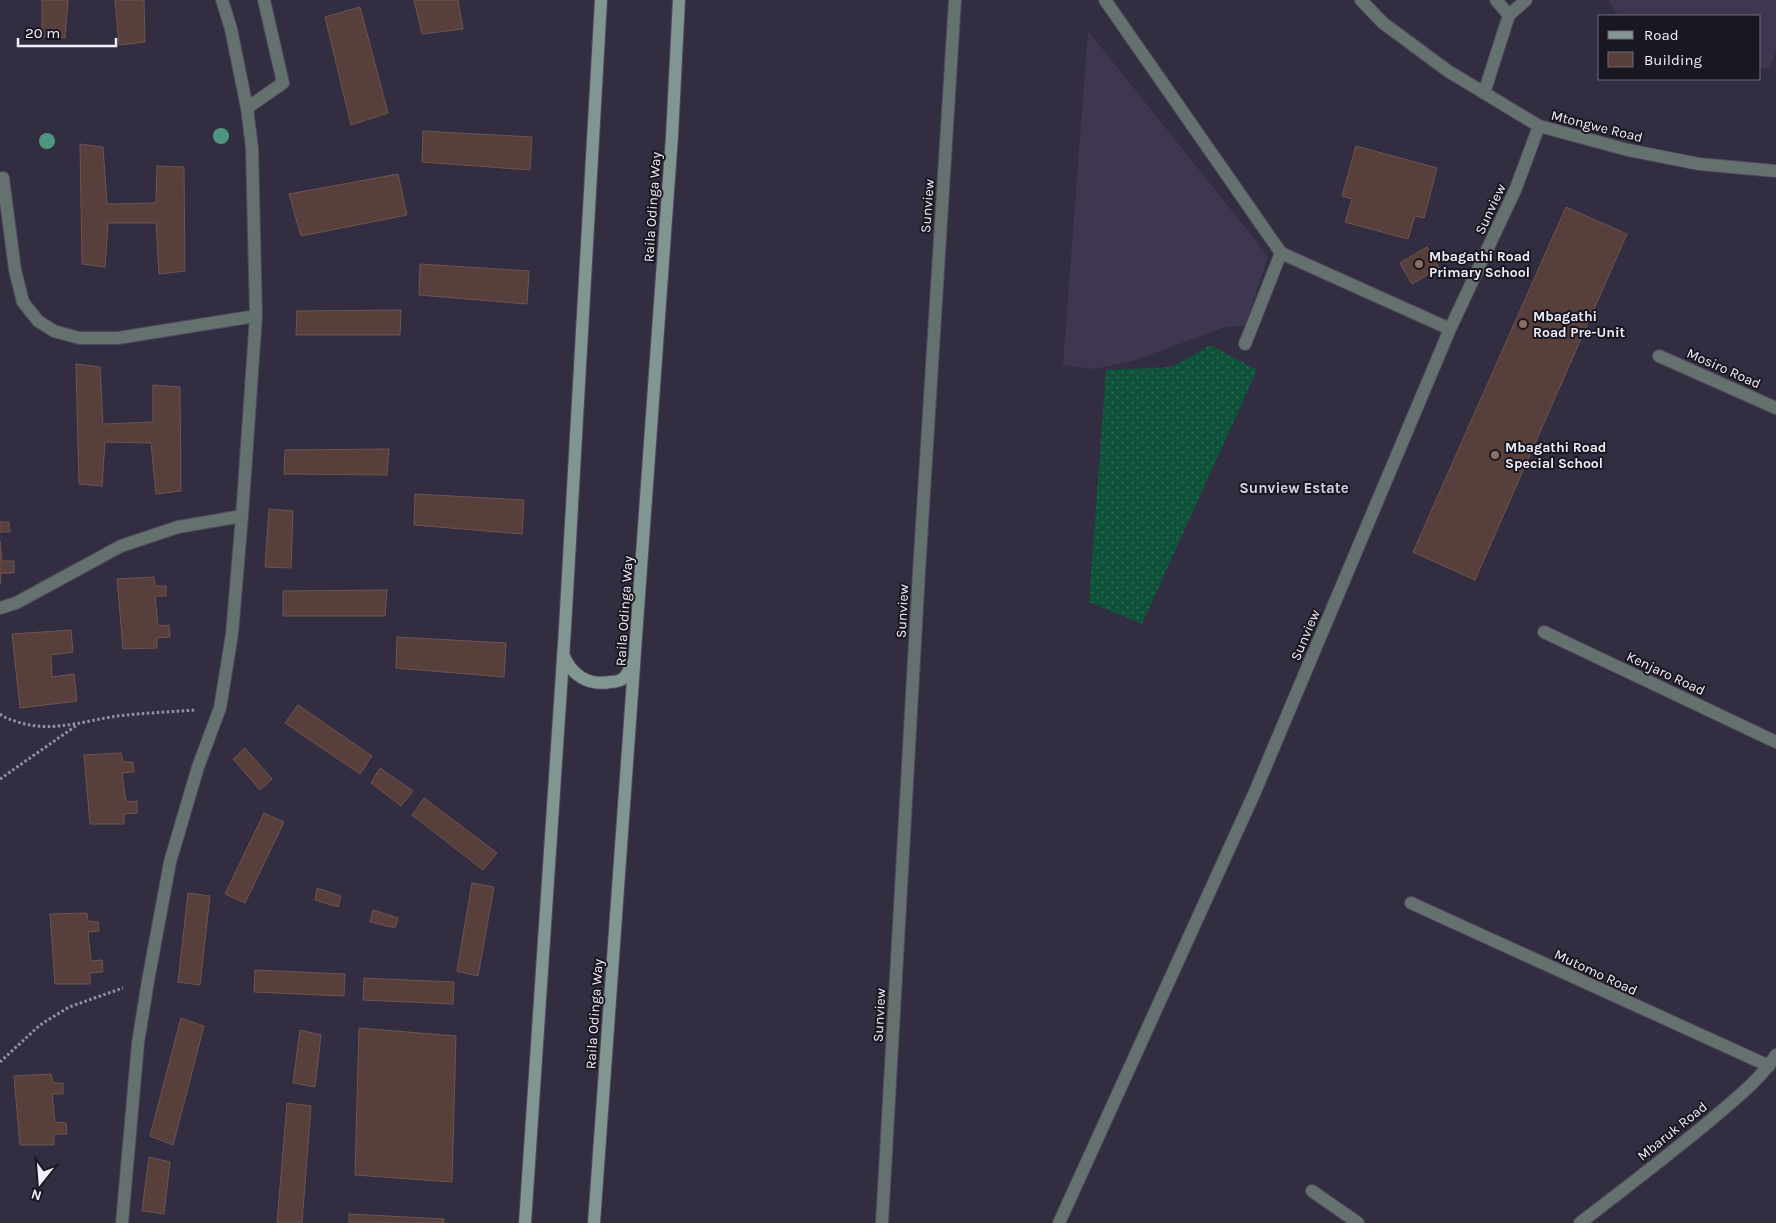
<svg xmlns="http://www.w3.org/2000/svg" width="1776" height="1223" viewBox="0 0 1776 1223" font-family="Karla,sans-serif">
	<defs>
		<pattern id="grass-dots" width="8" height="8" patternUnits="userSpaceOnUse" patternTransform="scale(1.25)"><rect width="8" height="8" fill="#0f523a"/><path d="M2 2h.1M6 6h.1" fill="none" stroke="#326b57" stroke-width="1.8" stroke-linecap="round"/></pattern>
	</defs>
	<rect width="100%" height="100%" fill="#332d41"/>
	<!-- built -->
	<path fill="#3f3750" d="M1608,0H1776V52L1769,69L1760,67V16H1619Z
		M1088,31L1268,256L1245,326L1225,327L1133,361L1094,369L1063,365Z"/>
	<!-- grass -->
	<path fill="url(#grass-dots)" d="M1211,345L1257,370L1142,624L1089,602L1106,370L1172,367Z"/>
	<!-- building -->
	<path fill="#573f3b" stroke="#6e5450" d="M42,0H68L65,38L42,36Z
		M115,0H144L145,42L119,45Z
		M414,0H458L463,29L422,34Z
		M360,7L388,113L351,125L325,17Z
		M423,131L532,137L530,170L422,162Z
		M80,144L103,147L107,204L156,203L157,166L184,167L185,271L159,274L156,223H108L105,267L82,264Z
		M1356,146L1437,168L1424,218L1415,216L1408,239L1345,222L1352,199L1342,196Z
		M398,174L407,215L301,236L289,194Z
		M1566,207L1627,234L1475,580L1413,552Z
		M1427,247L1439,268L1412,284L1400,263Z
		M420,264L529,271L527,304L419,295Z
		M401,310L400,335H296L297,311Z
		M76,364L100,367L103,424L153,422V385L180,387L181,491L156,494L151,443L105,442L102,486L79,484Z
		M389,449L387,475L284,474L285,450Z
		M415,494L524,500L522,534L414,525Z
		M269,509L293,511L291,568L265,567Z
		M0,522H9L10,532H0Z
		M0,541L2,561H14V573H1L0,584Z
		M154,577L155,586H166V596H155L158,626L169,625L170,637L157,638V648L123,649L117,579Z
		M387,590L385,616H283V591Z
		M71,630L73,652L51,655L52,677L74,674L77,701L20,708L12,634Z
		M397,637L506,643L504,677L396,668Z
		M298,705L372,756L360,774L285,723Z
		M245,748L272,779L260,790L233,759Z
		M121,753L123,762H133L134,772L122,773L126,802L137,801V813L124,814V824H90L84,755Z
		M380,768L413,791L401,806L371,783Z
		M424,798L497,853L483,870L412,815Z
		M264,813L284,822L245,903L225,894Z
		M472,883L494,887L478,976L457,971Z
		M317,888L341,896L338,907L315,900Z
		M188,893L210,896L200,985L178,982Z
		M373,910L398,918L395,928L370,922Z
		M87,913L88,921L98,922L99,931L88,932L91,961L102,960L103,972L90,973V984H55L50,914Z
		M255,970L345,974L344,996L254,992Z
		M364,978L454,982L453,1004L363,1000Z
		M181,1018L204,1026L173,1145L150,1136Z
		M359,1028L456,1036L452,1182L355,1175Z
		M300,1030L321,1035L315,1087L293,1083Z
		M51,1074L53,1083H63V1094H52L55,1122L66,1123L67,1134H54V1145H20L14,1076Z
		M287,1103L311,1106L302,1223H277Z
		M149,1157L170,1162L164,1214L142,1211Z
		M349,1214L444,1219L443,1223H349Z"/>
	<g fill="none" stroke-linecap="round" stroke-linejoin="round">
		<defs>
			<path id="service" d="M1496,0L1509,15L1526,0
				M1484,93L1509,15
				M247,108L283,83L264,0
				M3,178L15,270L23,302L38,321L54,331L79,338H118L256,316
				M0,608L16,603L121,546L178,527L242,516
				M1312,1191L1358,1223"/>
			<path id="minor" d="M1105,0L1281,253L1450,329
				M1361,0L1383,23L1448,71L1539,126L1628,150L1699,164L1776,171
				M1245,344L1281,253
				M1659,356L1776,408
				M1544,632L1776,742
				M1411,903L1769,1066
				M122,1223L138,1043L148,981L170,862L198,767L220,708L232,634L242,516L256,316L252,148L247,108L231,29L222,0
				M882,1223L919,572L955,0
				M1059,1223L1254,794L1450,329L1516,188L1539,126
				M1580,1223C1624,1189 1669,1155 1712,1119C1735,1099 1759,1081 1776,1055"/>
			<path id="secondary" d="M563,654C571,675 588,686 610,682C615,682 621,681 625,677C628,673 630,668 632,663
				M525,1223L565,628L601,0
				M594,1223L672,136L679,0"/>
		</defs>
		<!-- service casing -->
		<use href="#service" stroke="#4e485b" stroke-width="14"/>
		<!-- minor casing -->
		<use href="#minor" stroke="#4e485b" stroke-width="14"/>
		<!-- secondary casing -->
		<use href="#secondary" stroke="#4e485b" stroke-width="14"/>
		<!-- path -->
		<path stroke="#9691a2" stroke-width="3" stroke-dasharray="2.5 2.5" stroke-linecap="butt" d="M0,714C5,718 11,720 18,722C51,733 84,721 117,716C143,713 169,712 195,710
			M0,779L77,725
			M0,1062L40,1025L69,1007L123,988"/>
		<!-- service -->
		<use href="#service" stroke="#65716e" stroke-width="12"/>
		<!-- minor -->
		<use href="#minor" stroke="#65716e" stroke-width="12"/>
		<!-- secondary -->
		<use href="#secondary" stroke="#819591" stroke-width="12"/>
	</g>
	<!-- trees -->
	<g fill="#4f9681">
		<circle cx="221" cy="136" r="8"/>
		<circle cx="47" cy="141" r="8"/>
	</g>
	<!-- markers -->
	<g fill="#8d6e63" stroke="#1a1720" stroke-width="2">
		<circle cx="1419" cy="264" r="5"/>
		<circle cx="1523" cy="324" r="5"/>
		<circle cx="1495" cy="455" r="5"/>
	</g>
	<g text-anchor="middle" stroke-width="4" stroke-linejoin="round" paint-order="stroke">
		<!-- street labels -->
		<g font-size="14" fill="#f2effc" stroke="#1a1720">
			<text transform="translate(1597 126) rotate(14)" y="5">Mtongwe Road</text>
			<text transform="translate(927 206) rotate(-86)" y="5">Sunview</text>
			<text transform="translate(652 207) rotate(-86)" y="5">Raila Odinga Way</text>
			<text transform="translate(1490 209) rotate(-65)" y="5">Sunview</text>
			<text transform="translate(1724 368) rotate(24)" y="5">Mosiro Road</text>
			<text transform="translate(624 611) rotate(-86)" y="5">Raila Odinga Way</text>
			<text transform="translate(902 611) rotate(-87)" y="5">Sunview</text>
			<text transform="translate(1305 635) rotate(-67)" y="5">Sunview</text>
			<text transform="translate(1666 673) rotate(25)" y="5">Kenjaro Road</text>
			<text transform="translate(1596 972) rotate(25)" y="5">Mutomo Road</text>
			<text transform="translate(594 1014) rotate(-86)" y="5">Raila Odinga Way</text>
			<text transform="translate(879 1015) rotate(-87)" y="5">Sunview</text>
			<text transform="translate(1672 1131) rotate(-39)" y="5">Mbaruk Road</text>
		</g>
		<!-- poi labels -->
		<g font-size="14" font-weight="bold" fill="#f2effc" stroke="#1a1720" text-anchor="start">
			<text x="1429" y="261">Mbagathi Road<tspan x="1429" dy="16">Primary School</tspan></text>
			<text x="1533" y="321">Mbagathi<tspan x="1533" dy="16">Road Pre-Unit</tspan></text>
			<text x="1505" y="452">Mbagathi Road<tspan x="1505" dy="16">Special School</tspan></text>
		</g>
		<!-- neighbourhood labels -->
		<g font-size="15" font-weight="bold" fill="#d5cfe8" stroke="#1a1720">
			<text x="1294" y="493">Sunview Estate</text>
		</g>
	</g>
	<!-- legend -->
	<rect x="1598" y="15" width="162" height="65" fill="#1a1720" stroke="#706d78"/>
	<rect x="1608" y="31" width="25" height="8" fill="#819591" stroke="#706d78"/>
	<text x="1644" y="40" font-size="15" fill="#f2effc">Road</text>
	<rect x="1608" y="52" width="25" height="15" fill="#573f3b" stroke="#706d78"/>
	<text x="1644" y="65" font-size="15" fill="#f2effc">Building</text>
	<!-- north arrow -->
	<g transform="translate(40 1183) rotate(197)" stroke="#1a1720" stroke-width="4" paint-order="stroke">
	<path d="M0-4L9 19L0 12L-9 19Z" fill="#f2effc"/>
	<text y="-8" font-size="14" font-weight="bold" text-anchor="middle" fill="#f2effc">N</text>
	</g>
	<!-- scale -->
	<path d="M18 38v8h98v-8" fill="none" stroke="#f2effc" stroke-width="2.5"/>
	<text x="25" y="38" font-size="15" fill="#f2effc" stroke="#1a1720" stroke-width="4" paint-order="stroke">20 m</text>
</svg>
